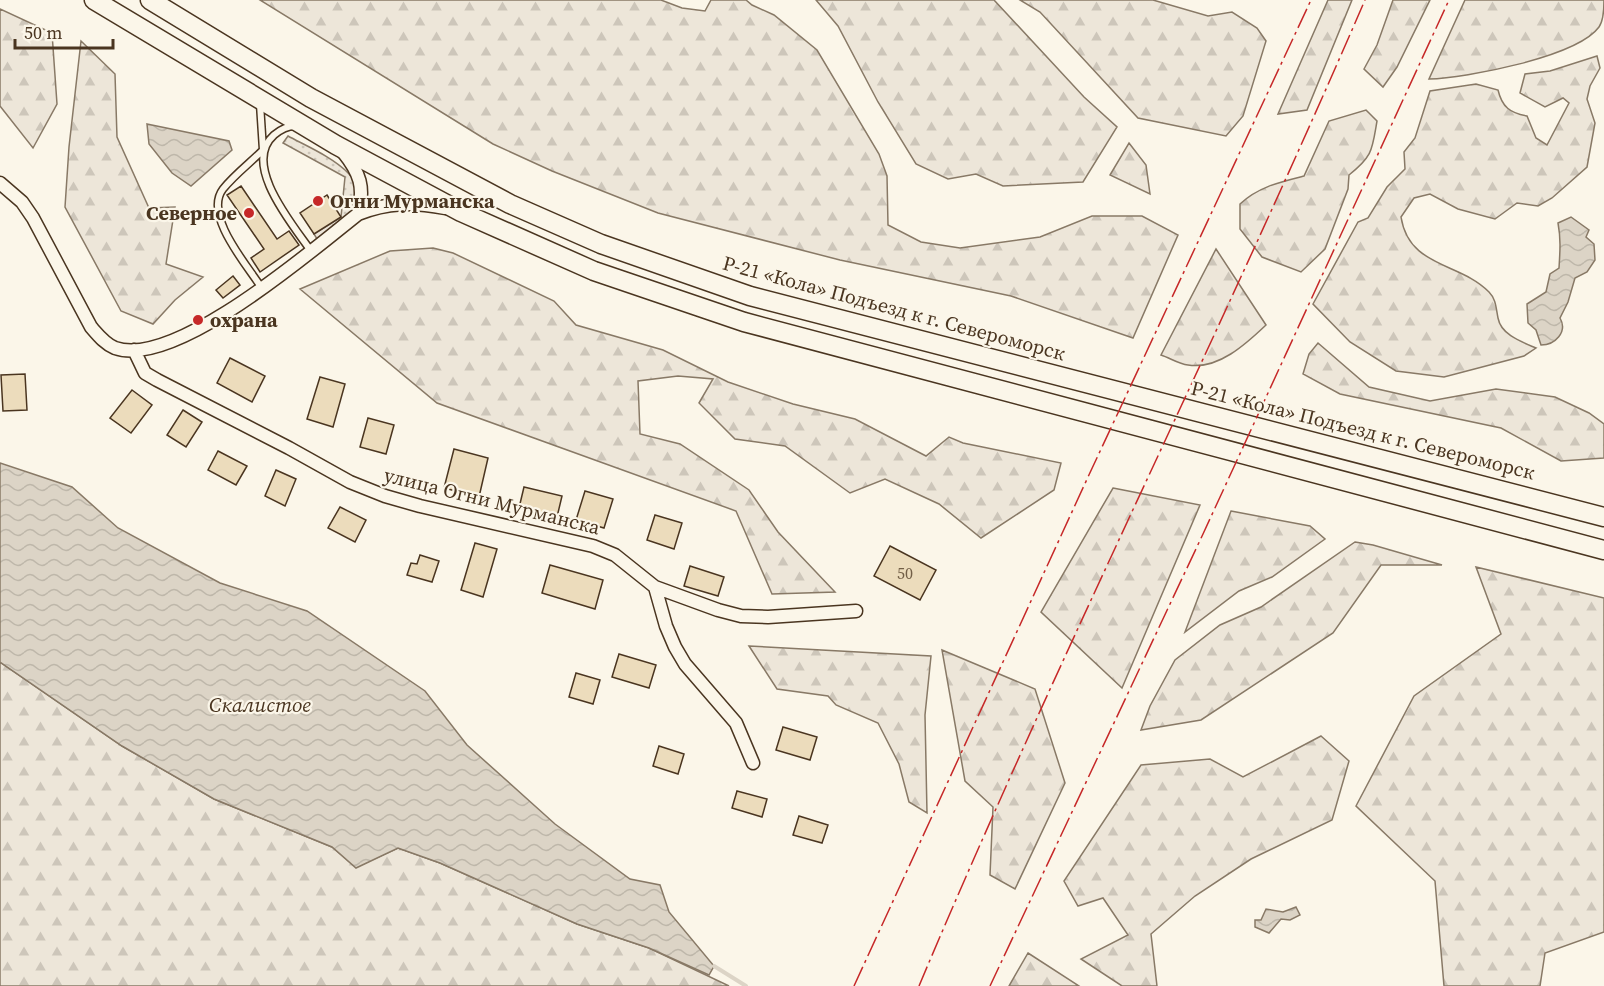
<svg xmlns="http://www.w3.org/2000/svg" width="1604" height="986" viewBox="0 0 1604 986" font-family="'Source Serif 4',serif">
	<defs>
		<pattern id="grass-dots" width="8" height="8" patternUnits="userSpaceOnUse" patternTransform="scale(1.5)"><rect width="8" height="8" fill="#ede6d9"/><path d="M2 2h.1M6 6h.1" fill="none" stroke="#cdc6ba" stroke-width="1.8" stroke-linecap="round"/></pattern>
		<pattern id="forest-firs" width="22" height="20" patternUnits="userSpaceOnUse" patternTransform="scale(1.5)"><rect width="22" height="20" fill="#ede6d9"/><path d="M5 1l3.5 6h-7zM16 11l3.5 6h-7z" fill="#cdc6ba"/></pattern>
		<pattern id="water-waves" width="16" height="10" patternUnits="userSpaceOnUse" patternTransform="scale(1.5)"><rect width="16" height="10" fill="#dcd4c6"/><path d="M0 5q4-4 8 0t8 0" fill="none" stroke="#beb7aa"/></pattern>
	</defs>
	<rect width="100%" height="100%" fill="#fbf6e9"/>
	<!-- grass -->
	<path fill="url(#grass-dots)" stroke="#887966" stroke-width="1.5" d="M288,136C315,151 386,178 348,218C340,226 327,233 317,239L314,234L341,217L345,177L283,143Z"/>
	<!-- forest -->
	<path fill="url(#forest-firs)" stroke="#887966" stroke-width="1.5" d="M260,0H661L682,8L705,11L711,0H746L752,5L774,15L817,50L879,154L887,176L888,225L921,242L960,248L1040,237L1092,216H1142L1178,235L1133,338L1011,296L840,260L658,213L552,171L493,144Z
		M816,0H994L1084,97L1117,127L1083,182L1003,186L976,174L948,179L916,164L878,102L838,26Z
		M1020,0H1153L1208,16L1232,12L1257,28L1266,41L1243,116L1226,136L1138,118L1040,12Z
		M1328,0H1352L1307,110L1278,114Z
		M1393,0H1430L1397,67L1383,87L1364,69L1377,45Z
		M1465,0H1604C1604,8 1604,20 1599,27C1577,57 1466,78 1429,79Z
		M0,9L52,33L57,104L33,148L0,106Z
		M81,41L115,74L117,137L149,208L175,207L166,264L203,277L175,300L153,324L121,311L65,207L69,147Z
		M1597,56L1600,68L1590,86L1587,99L1595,123L1587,167L1552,198L1538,206L1517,203L1495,219L1458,209L1430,194L1414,198L1401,217C1409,268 1460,262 1489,292C1496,299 1496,308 1498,318C1501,335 1522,342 1536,348L1524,356L1444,377L1396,371L1350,342L1313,304L1358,222L1368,218L1387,187L1405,169L1404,152L1415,138L1430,91L1476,84L1498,90C1502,107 1510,113 1527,116L1536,138L1547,145L1569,103L1563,98L1545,107L1520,93L1525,74L1550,71Z
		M1366,110L1377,121C1372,150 1373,156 1349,175L1348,189L1325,249L1301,272L1262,257L1240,229V204C1258,187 1280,182 1304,176L1329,121Z
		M1129,143L1146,165L1150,194L1110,175Z
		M433,248L453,253L554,301L576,325L663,350L728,382L793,404L855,419L926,456L949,437L963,443L1061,463L1054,490L981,538L939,504L885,479L850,493L785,446L735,439L699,403L713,379L678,376L638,381L640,434L680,444L749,490L778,532L835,592L772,594L736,511L437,403L300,289L390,251Z
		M1216,249L1266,325C1246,344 1218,370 1188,365C1179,364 1170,358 1161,355Z
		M1318,343L1369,387L1430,401L1496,389L1555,397L1589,413L1604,424V458L1561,461L1501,428L1340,394L1303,374L1309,354Z
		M1113,488L1200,505L1122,688L1041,612Z
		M1231,511L1310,526L1325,539L1272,577L1239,591L1185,632Z
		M1355,542L1373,545L1442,565H1381L1333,633L1201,720L1141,730L1150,706L1175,660L1220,625L1261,607Z
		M1476,567L1604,598V932L1545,953L1540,986H1444L1435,881L1356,806L1414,696L1501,634Z
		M749,646L931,656L925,715L927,813L909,802L899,764L878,723L836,705L828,696L777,689Z
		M942,650L1035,689L1065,783L1015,889L990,875L993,807L965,781Z
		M0,662L122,746L214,799L332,847L356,867L398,848L440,863L577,924L649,948L729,986H0Z
		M1321,736L1349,761L1332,820L1251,859L1195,896L1151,934L1157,986H1122L1081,959L1128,935L1103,898L1078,906L1064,881L1141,765L1210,759L1243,777Z
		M1028,953L1079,986H1009Z"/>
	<!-- water -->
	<path fill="url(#water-waves)" stroke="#887966" stroke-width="1.5" d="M147,124L229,141L232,150L191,186L172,173L149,144Z
		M1571,217L1589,230L1586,237L1594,244L1595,260L1587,272L1575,278L1568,302L1560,318C1568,332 1555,345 1541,345L1536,330L1528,323L1527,304L1546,292L1550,274L1559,268C1560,252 1561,239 1558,223Z
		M0,463L72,487L118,528L220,583L307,611L425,691L467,745L555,824L630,879L660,885L669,912L714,966L709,975L649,948L577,924L440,863L398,848L356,868L332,847L214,799L122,746L0,662Z
		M1296,907L1300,915L1290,920L1281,919L1269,933L1255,927V920H1261L1266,909L1283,912Z"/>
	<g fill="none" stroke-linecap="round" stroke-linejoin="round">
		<!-- stream -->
		<path stroke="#dcd4c6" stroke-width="4" d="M714,966L746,986"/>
	</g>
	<!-- building -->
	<path fill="#ecdcbc" stroke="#4a3520" stroke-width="1.5" d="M241,186L277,239L289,231L299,245L260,272L251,258L264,249L227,195Z
		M327,195L341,217L314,234L300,213Z
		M233,276L240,285L223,298L216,290Z
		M230,358L265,376L252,402L217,383Z
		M25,374L27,410L3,411L1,375Z
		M320,377L345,384L333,427L307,419Z
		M132,390L152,405L131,433L110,418Z
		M183,410L202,422L186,447L167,435Z
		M368,418L394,425L386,454L360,447Z
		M454,449L488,458L479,497L444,488Z
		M218,451L247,466L236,485L208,470Z
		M276,470L296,479L285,506L265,496Z
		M524,487L562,496L557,517L519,508Z
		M585,491L613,499L604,528L576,520Z
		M340,507L366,520L355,542L328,528Z
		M655,515L682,523L674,549L647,540Z
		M475,543L497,549L483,597L461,590Z
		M890,546L936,570L920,600L874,576Z
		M420,555L439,561L432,582L407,575L411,563L417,564Z
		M550,565L603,580L595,609L542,593Z
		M690,566L724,577L718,596L684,586Z
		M619,654L656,665L649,688L612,677Z
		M576,673L600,680L593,704L569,697Z
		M783,727L817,737L810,760L776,750Z
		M659,746L684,754L678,774L653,766Z
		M737,791L767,799L762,817L732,808Z
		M799,816L828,825L822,843L793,835Z"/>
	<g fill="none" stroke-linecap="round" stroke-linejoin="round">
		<defs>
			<path id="lane" d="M260,104L263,150C250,163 234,175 223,189C203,215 247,265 261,287
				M295,126C287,126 280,130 274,135C241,164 293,225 311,251"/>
			<path id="street" d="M343,152C360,173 365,187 358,214
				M0,183L22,202L33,218L91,327C98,335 105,344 115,348C175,369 311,251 358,214C388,202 413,202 445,208
				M134,350L145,373L157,380L289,448L350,482L385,496L420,506L593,546L615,555L655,587L718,610L741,616L768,617L856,611
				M655,587L666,626L675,647L685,664L736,723L753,763"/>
			<path id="primary" d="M94,0L336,145L461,212L594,271L744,322L1604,550
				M150,0L311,98L510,204L601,244L750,296L1604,517"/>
		</defs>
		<!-- lane casing -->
		<use href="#lane" stroke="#4a3520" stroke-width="9"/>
		<!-- street casing -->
		<use href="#street" stroke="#4a3520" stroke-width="15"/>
		<!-- primary casing -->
		<use href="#primary" stroke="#4a3520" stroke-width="21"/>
		<!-- lane -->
		<use href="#lane" stroke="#fbf6e9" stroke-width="6"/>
		<!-- street -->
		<use href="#street" stroke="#fbf6e9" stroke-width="12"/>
		<!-- primary -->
		<use href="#primary" stroke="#fbf6e9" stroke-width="18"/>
		<!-- power -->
		<path stroke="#c62828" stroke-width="1.5" stroke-dasharray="21 4.5 3 4.5" stroke-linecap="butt" d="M854,986L1088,477L1311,0
			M919,986C1059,654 1222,331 1365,0
			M990,986L1203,534L1449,0"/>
	</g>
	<!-- markers -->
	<g fill="#c62828" stroke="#fbf6e9" stroke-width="2">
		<circle cx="318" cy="201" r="6"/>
		<circle cx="249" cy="213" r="6"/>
		<circle cx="198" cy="320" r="6"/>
	</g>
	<g text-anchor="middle" stroke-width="4.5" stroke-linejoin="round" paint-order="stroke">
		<!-- number labels -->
		<g font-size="16" fill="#725f47">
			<text x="905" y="579">50</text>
		</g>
		<!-- poi labels -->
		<g font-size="20" font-weight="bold" fill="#4a3520" stroke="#fbf6e9" text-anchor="start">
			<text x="330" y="208">Огни Мурманска</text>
			<text x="237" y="220" text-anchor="end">Северное</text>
			<text x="210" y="327">охрана</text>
		</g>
		<!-- street labels -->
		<g font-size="20" fill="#4a3520" stroke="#fbf6e9">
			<text transform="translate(894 308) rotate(15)" y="7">Р-21 «Кола» Подъезд к г. Североморск</text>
			<text transform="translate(1363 430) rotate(14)" y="7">Р-21 «Кола» Подъезд к г. Североморск</text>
			<text transform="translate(492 501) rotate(14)" y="7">улица Огни Мурманска</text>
		</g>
		<!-- water labels -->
		<g font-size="21" font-style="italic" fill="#4a3520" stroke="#fbf6e9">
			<text x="260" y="712">Скалистое</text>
		</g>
	</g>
	<!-- scale -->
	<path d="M15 39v9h98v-9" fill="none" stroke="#4a3520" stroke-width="3"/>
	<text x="24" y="39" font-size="18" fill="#4a3520" stroke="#fbf6e9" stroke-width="4.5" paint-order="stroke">50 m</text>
</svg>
